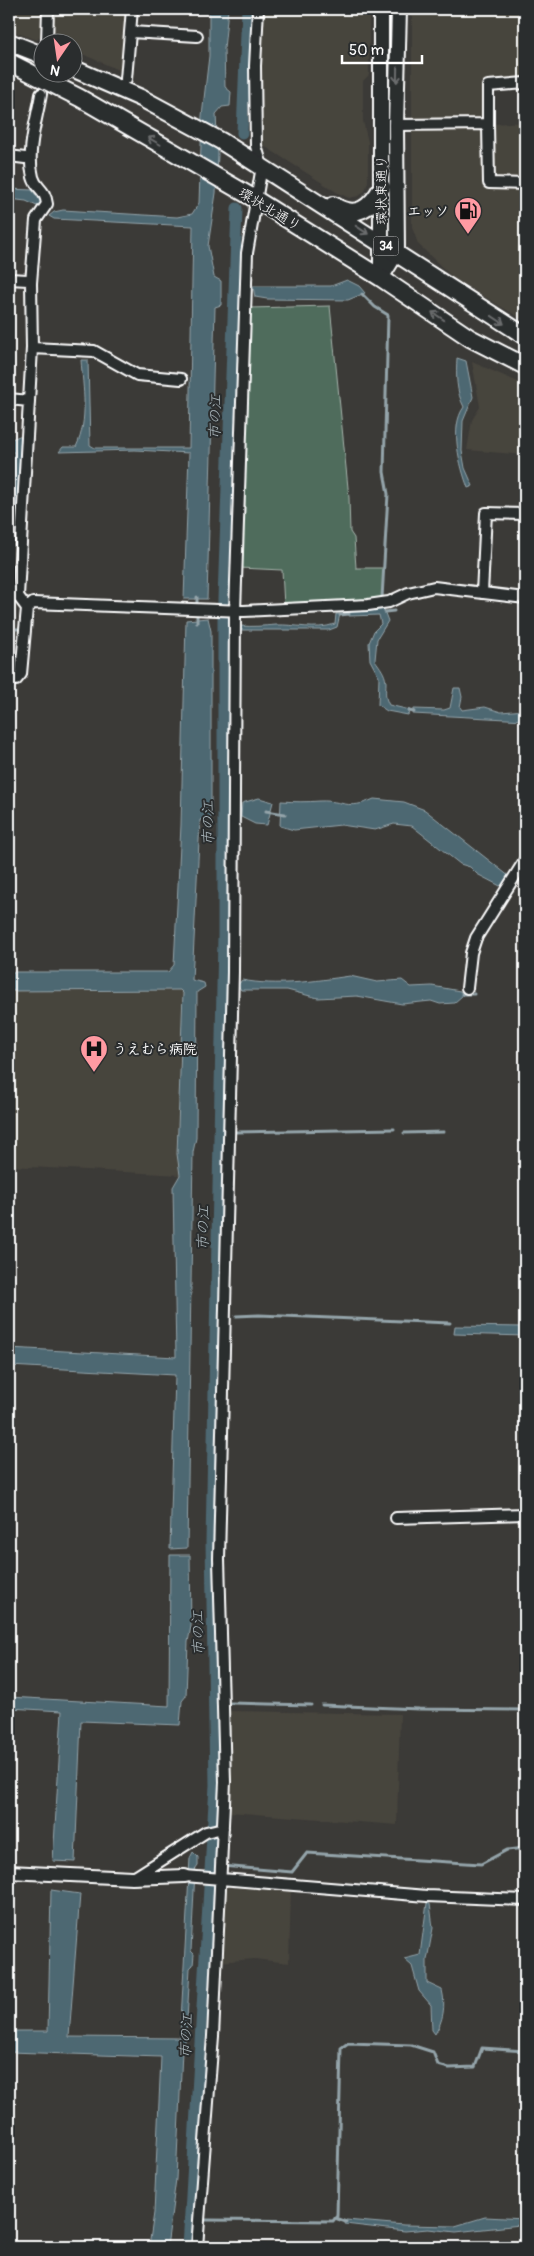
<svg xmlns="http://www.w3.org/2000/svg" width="534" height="2256" viewBox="0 0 534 2256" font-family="Pangolin,'Klee One',sans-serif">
	<rect width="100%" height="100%" fill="#3b3a37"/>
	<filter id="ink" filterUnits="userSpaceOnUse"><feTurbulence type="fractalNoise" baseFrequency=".02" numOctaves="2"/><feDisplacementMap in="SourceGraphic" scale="10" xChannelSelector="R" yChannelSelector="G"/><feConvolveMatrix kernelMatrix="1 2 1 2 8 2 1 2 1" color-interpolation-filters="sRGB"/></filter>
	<g filter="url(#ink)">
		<!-- built -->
		<path fill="#47443d" d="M9,9H42L41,37L37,40L9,30Z
			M53,9H127L123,72L73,50L72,42L52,40Z
			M264,9H369V75L363,81V121L368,142V182L365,191L359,196L349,198L338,193L261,144V71Z
			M412,9H525V78L484,82V122H412Z
			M525,122V179L498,178L493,174V124Z
			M412,127H484L485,189L525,190V321L453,278L418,244L412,227Z
			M472,362L525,385V455L467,450L472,420L480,407Z
			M180,990L183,993L177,1154L180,1175L9,1166V991Z
			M229,1711L400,1714L397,1825L229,1812Z
			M224,1887L291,1891L289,1963L254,1959L219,1962Z"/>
		<!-- green -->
		<path fill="#506c5c" stroke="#a8b6ae" d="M330,306L349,498L350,532L354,538L356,568H384L382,598L369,602L284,606L282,570L239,568L249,308Z"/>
		<!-- water -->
		<path fill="#4d6772" stroke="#94a4aa" d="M209,9H228L224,49L225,87L231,92L230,106L222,107L216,114L218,155L216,193L208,246L214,277L221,281V305L215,307L207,599H184L189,453L135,450L59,452L63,447H76C89,420 83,388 81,360H88L90,445L95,448H189L193,226L54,219L49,216L54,212L63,210L177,217L192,214L199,203L202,116L209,56Z
			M9,189L32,190L41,202L39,207L26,201L9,199Z
			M347,280L359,286L365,293L348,300L267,299L255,297L253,286H331Z
			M457,358L466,361L473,397L463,421L462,451L465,468L473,486L468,488C460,466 449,427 464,407C456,392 456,375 457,358Z
			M22,435L17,523L11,522L14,452H9V440Z
			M383,608L388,621L377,639L375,660C380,667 385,673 386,682C386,692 384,696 389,705L410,710L408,715L387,711L378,705L379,677L370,660L369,643L374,631L381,624L379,615L349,616V612Z
			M336,614H340L337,627L329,630H241L240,626C253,627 263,626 276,625C296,624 314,631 335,624Z
			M208,618L211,631V818L200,820L192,980L204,983L205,987L197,992L196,1138L193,1152L187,1548L170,1549L175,1375L9,1366V1348L176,1357L173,1187L180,1175L177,1154L183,993L180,990L9,991V972H168L174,965L181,825L186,620Z
			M454,688H460L462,697L460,707L462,710L485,707L501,712L525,710V720L413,714L414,709L444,710L450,708Z
			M259,798L273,802L267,825L255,824L241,817L242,803Z
			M374,799L404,802L425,810L510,877L504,888L477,874L470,867L460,864L412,826L394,824L375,830L341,825L294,830L280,826L281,801C295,802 307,802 320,801C344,800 347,811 374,799Z
			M350,976L377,982L402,980L411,987L432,986L460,991L463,995L454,1003L440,1004L431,1001L402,1004L357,996L318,998L287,990H241L238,985L242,980C277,987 315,981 350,976Z
			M455,1326L525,1327V1336L454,1334Z
			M170,1555H190L191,1626L188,1642L186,1696L182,1701L180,1725L81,1721L75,1862L53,1861L62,1711L9,1708V1697L169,1706Z
			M193,1852L198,1857V1866L195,1870L191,1951L194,1954L193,1965L190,1968L186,2038L182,2051L176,2179L167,2247H149L154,2213L161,2057L9,2052V2031H48L51,1890L80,1894L69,2037L180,2038L190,1858Z
			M427,1903L430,1904L433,1928L427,1960V1983L442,1990C446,2006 443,2021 435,2034L432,2030L431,2005L419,1991L412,1966L404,1959L420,1955Z
			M485,2217L525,2219L522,2229L520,2225L456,2232L428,2229L405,2231L345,2224L346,2220L404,2225L455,2226Z"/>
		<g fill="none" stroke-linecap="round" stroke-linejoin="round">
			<!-- stream -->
			<path stroke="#94a4aa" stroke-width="3" d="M362,294L375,307L388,315L384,472L388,494L382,598
				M385,612L394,611
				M340,615L349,614
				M197,623V597
				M9,629H19
				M409,711L414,712
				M266,811L285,814
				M462,994H474
				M236,1132L394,1129
				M404,1133L444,1132
				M236,1316L259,1315L450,1323
				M231,1703L311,1705
				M322,1705L419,1709L525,1710
				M210,1865L292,1872L307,1853L481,1864L507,1850L525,1848
				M335,2218L346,2222
				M206,2220L333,2221L337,2216L341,2048L348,2043L411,2045L433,2052L438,2065L449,2068L475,2067L482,2048L525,2051
				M522,2247V2229"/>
			<!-- canal -->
			<path stroke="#4d6772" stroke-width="11" d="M242,133L247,9
				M188,2247L215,1785L211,1542L223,936V599L237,208"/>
			<defs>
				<path id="minor" d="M131,32L197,36
					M47,42L48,9
					M126,79L132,9
					M488,124L489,183L525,184
					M396,125L488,124V86L525,83
					M9,156L25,158
					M9,279L28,280L31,283
					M32,348L94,351L137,375L181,379
					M9,399L29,401
					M482,593L486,513L525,514
					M27,608L18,596L32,348L31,283L36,220L47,204C45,188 36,189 33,177C26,151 37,119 41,94
					M9,680H16L21,674L27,608L33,603L244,611L368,605L389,602L408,593L434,587L525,598
					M467,988L471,953L476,938L525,860
					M396,1518L525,1514
					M185,1876L427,1896L525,1900
					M135,1877L206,1832L223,1828
					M197,2247L213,2036L225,1782L219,1559L233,972L235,611L247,253L262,166L256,146L255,66L258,9"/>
				<path id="tertiary" d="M9,1872L132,1878L185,1876"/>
				<path id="secondary" d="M381,9V277
					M381,278L397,252L396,125L399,9"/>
				<path id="trunk" d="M9,42L42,55
					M9,62L80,98L255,199L381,278L470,338L525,366
					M72,68L141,98L221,141L525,336
					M333,205C356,220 371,208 382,187"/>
			</defs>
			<!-- minor casing -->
			<use href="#minor" stroke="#fff" stroke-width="14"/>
			<!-- tertiary casing -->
			<use href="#tertiary" stroke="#fff" stroke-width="16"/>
			<!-- secondary casing -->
			<use href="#secondary" stroke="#fff" stroke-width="18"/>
			<!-- trunk casing -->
			<use href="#trunk" stroke="#fff" stroke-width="20"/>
			<!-- minor -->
			<use href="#minor" stroke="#2a2d2e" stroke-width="10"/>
			<!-- tertiary -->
			<use href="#tertiary" stroke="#2a2d2e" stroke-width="12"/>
			<!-- secondary -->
			<use href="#secondary" stroke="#2a2d2e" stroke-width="14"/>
			<!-- trunk -->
			<use href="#trunk" stroke="#2a2d2e" stroke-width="16"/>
		</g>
		<!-- one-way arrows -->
		<defs><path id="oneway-shaft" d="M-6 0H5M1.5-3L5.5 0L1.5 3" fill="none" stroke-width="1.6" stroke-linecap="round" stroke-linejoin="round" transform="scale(1.25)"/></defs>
		<g stroke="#6a6c6d">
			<use href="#oneway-shaft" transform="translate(397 75) rotate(91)"/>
			<use href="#oneway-shaft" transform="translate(154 141) rotate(-150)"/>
			<use href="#oneway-shaft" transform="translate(362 230) rotate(33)"/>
			<use href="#oneway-shaft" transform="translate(438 316) rotate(-146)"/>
			<use href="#oneway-shaft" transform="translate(498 320) rotate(34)"/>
		</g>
	</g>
	<!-- icons -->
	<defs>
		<symbol id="fuel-pin" viewBox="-11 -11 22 30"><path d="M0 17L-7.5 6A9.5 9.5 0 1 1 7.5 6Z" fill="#ff9aa2" stroke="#2a2d2e"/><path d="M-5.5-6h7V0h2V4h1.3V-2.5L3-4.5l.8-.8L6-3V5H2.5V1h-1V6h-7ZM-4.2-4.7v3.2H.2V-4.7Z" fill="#111"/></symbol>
		<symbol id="hospital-pin" viewBox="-11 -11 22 30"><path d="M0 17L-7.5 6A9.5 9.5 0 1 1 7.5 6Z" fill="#ff9aa2" stroke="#2a2d2e"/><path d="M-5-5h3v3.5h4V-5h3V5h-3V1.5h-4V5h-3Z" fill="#111"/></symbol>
	</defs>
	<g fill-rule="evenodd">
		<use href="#fuel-pin" x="452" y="195" width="32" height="43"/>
		<use href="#hospital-pin" x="78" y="1033" width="32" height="43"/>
	</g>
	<g text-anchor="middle" stroke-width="4" stroke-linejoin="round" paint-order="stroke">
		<!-- shield labels -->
		<rect fill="#2a2d2e" stroke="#bfc0c0" stroke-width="1" x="373.5" y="236.5" width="25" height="19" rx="4"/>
		<g font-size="12" font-weight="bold" fill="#fff">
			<text x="386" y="250">34</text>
		</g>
		<!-- street labels -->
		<g font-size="14" fill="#fff" stroke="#2a2d2e">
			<text transform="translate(381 190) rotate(-90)" y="5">環状東通り</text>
			<text transform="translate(270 209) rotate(31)" y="5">環状北通り</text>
		</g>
		<!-- poi labels -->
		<g font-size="14" font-weight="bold" fill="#fff" stroke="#2a2d2e" text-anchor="end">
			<text x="449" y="216">エッソ</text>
			<text x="113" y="1054" text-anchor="start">うえむら病院</text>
		</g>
		<!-- water labels -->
		<g font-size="15" font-style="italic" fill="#afbbc0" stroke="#2a2d2e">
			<text transform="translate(215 417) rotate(-88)" y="5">市の江</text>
			<text transform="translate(208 823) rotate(-90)" y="5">市の江</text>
			<text transform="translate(203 1228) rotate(-89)" y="5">市の江</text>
			<text transform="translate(198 1633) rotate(-91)" y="5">市の江</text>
			<text transform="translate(186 2036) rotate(-87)" y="5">市の江</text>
		</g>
	</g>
	<!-- margin -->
	<rect width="534" height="2256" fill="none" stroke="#2a2d2e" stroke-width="30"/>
	<rect x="15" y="15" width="504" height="2226" fill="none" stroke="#fff" stroke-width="2" filter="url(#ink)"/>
	<!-- north arrow -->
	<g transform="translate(58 58) rotate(193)"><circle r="24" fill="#2a2d2e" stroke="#7f8182"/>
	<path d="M0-4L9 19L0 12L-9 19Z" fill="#ff9aa2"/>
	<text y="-8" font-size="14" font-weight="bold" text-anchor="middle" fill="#ffffff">N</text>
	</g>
	<!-- scale -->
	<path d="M342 55v8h80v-8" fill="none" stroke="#ffffff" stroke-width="2.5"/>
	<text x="349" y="55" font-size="15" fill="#ffffff" stroke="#2a2d2e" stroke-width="4" paint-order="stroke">50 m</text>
</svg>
